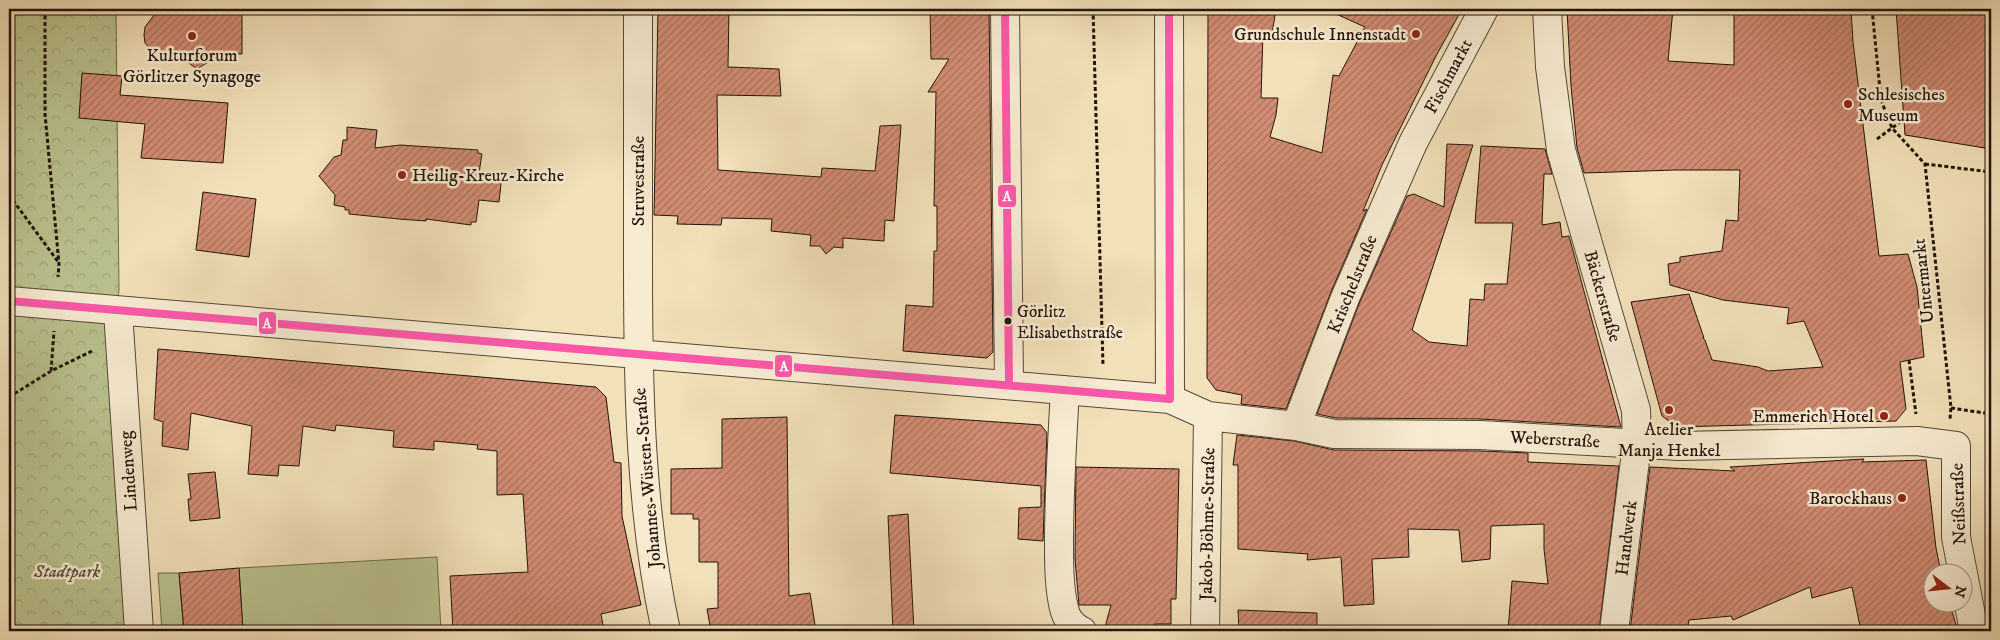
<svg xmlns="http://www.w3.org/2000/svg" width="2000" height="640" viewBox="0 0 2000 640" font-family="'IM FELL DW Pica',serif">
	<defs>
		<pattern id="park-crowns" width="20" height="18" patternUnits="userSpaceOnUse" patternTransform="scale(1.25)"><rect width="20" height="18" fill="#bac28f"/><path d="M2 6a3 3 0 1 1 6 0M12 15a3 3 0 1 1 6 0" fill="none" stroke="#a0a67a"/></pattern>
		<pattern id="building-hatch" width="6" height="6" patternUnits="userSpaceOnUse" patternTransform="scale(1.25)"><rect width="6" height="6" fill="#d28c73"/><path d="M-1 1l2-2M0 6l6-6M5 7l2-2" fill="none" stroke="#aa715d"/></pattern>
	</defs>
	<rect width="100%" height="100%" fill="#f2e0b9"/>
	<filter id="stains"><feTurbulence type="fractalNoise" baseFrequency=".004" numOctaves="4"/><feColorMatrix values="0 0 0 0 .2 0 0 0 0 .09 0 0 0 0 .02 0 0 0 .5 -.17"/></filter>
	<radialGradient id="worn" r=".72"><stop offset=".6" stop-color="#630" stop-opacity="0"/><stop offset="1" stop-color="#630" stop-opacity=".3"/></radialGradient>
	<!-- park -->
	<path fill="url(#park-crowns)" stroke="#6e6b4c" d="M9,9H116L119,291L111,332L128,631H9Z"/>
	<!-- garden -->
	<path fill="#bac28f" stroke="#6e6b4c" d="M437,557L441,631H243L239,568Z
		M158,573H179L183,622L182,631H162Z"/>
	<!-- building -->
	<path fill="url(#building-hatch)" stroke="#22140a" d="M155,9H242V54H221L197,69L175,53H154L145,43L144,35L145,27L154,15Z
		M658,9H729L728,67L779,69L781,96L717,95L718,170L821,177L822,168L875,171L880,126L901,125L894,221L885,220L884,241L843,238V248L834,247L826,254L820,246H810L811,235L771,231L772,219L722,218L721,225L677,224L678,216L654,215Z
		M930,9H989L993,352L987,358L903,351L906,305L933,307L934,251H937V206H934L936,92H928L949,59H931Z
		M1208,9H1276L1272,34L1263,32L1261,98H1278L1276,115L1270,137L1322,153L1333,75L1339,76L1365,27L1325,9H1462L1436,56L1382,165L1363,211L1367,209L1331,292L1286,409L1241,404L1242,395L1216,390L1207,378Z
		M1567,9H1673L1668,61L1734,65V9H1851L1853,42L1879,256L1908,254L1917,287L1924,357L1900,362L1906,409L1896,421L1677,427L1662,416L1631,302L1689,294L1704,338H1703L1705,340L1712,360L1758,367L1768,371L1823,367L1804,321L1787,324L1789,308L1723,300L1670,285L1668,264L1680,262V257L1722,251L1726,220L1738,221L1740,170H1675L1584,173L1577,148L1571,86Z
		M1896,9H1991V149L1905,135Z
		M82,73L122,76L120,95L228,103L223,163L141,158L145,124L79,118Z
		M347,127L377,130L375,148L400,145L478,150V153L482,154L479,173L502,175L499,202L479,200L476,222H471V225L426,219V221L399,219L349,214V210H345V207L334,205L335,195L319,176L334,157L341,155L343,140H347Z
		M1447,144L1473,145L1412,330L1429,342L1467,346L1470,299L1484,300L1485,284H1507L1513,223H1475L1481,146L1545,149L1552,174H1544L1542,225L1560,222L1562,237L1569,236L1621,427L1480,419L1336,418L1317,414L1359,304L1407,196L1414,194L1444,207Z
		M203,192L256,199L249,257L196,250Z
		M158,349L596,387L606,397L614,462L621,463L622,516L641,605L601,614L604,631H453L450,576L528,572L523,494L497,495V451L477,449L478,445L434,441V450L393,447L394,431L336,425L335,431L303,426L299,466L279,465L278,476L248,474L252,426L191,413L188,450L162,446L163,422L154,419Z
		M895,415L1041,425L1047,433L1043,541L1018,539L1019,508L1041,507V486L890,473Z
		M787,417L789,596L810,593L816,631H711L707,609L718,608V562H699V519H693V514H671V469L722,468V419Z
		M1237,435L1294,441L1334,450L1480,451L1528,453V462L1619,466L1599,631H1508L1512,581L1548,584L1544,549V524L1491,526L1490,559L1462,562L1459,530L1408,529L1409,557L1372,559L1374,604L1344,606L1341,557L1307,560L1308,554L1238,549V465H1233Z
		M1864,459L1862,462L1926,460L1936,548L1941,572H1932V602H1949L1958,631H1861L1852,587L1812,598L1810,587L1733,620L1731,616L1689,620L1687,631H1630L1650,467L1735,471L1730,467Z
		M1076,467L1179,469L1176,599H1171V624H1155L1152,631H1104L1111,605H1079L1075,559Z
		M215,472L220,518L190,521L188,499H191L188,474Z
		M908,514L914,631H893L888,516Z
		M239,568L243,631H184L179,573Z
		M1238,610L1317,613V631H1239Z"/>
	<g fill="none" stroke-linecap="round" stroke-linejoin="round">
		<defs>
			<path id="minor" d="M638,9C638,95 638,180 638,266C638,388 640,511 666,631
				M1005,9L1009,384
				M1169,9L1170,399
				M1547,9L1550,67L1561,150L1636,410L1637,444L1614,631
				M9,301L1170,399L1208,416L1296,426L1334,434L1480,435L1679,446L1917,441L1956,446V537L1974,631
				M118,311L139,631
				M1065,390C1062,441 1059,492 1059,543C1059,564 1059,588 1064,608C1066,618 1073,627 1082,631
				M1296,426L1345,298L1413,143L1484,9
				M1205,631L1208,416"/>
		</defs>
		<!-- minor casing -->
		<use href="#minor" stroke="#564736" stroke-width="30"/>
		<!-- path -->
		<path stroke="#22140a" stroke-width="3" stroke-dasharray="4 2.5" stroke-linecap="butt" d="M45,9V114L59,264L58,277
			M1093,9L1103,366
			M1872,9L1881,100L1892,128L1925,164L1951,408L1950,419
			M1877,139L1903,120L1910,110
			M1925,164L1991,172
			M9,195L59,263
			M1909,360L1916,414
			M51,371L54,331
			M9,397L51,371L94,350
			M1951,408L1991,414"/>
		<!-- minor -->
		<use href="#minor" stroke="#f7ebd2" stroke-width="28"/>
		<defs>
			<path id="bus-1" d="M1005,9L1009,384
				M9,301L1170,399L1169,9"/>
		</defs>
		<!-- bus-1 casing -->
		<use href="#bus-1" stroke="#f7ebd2" stroke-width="11"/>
		<!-- bus-1 -->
		<use href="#bus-1" stroke="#fc58aa" stroke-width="8"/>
	</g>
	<!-- markers -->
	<g fill="#8f2418" stroke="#f7ebd2" stroke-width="2">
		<circle cx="1416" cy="34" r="5"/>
		<circle cx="192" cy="36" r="5"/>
		<circle cx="1848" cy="104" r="5"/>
		<circle cx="402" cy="175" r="5"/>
		<circle cx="1669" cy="410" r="5"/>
		<circle cx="1884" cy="416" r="5"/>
		<circle cx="1902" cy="498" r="5"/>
	</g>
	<circle fill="#22140a" stroke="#f7ebd2" stroke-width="2" cx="1008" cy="321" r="4.5"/>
	<g text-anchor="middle" stroke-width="5" stroke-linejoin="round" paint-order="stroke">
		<!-- bus labels -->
		<g font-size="17" fill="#22140a" stroke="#f7ebd2" text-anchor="start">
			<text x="1017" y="317">Görlitz<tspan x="1017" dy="21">Elisabethstraße</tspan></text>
		</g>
		<!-- poi labels -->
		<g font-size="18" fill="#22140a" stroke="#f7ebd2" text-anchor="end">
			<text x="1406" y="40">Grundschule Innenstadt</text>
			<text x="192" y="61" text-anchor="middle">Kulturforum<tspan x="192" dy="21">Görlitzer Synagoge</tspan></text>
			<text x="1858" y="100" text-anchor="start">Schlesisches<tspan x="1858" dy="21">Museum</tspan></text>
			<text x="412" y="181" text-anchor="start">Heilig-Kreuz-Kirche</text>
			<text x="1874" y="422">Emmerich Hotel</text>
			<text x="1669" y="435" text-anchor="middle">Atelier<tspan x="1669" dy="21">Manja Henkel</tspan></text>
			<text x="1892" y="504">Barockhaus</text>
		</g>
		<!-- street labels -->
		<g font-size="18" fill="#22140a" stroke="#f7ebd2">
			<text transform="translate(1448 76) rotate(-62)" y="6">Fischmarkt</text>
			<text transform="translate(638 181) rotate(-90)" y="6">Struvestraße</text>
			<text transform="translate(1923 281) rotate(-96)" y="6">Untermarkt</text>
			<text transform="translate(1352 284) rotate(-68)" y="6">Krischelstraße</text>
			<text transform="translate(1603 296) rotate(74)" y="6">Bäckerstraße</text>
			<text transform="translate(1555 439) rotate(3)" y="6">Weberstraße</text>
			<text transform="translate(128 471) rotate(-94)" y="6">Lindenweg</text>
			<text transform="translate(647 478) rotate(-95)" y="6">Johannes-Wüsten-Straße</text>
			<text transform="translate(1958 504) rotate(-92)" y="6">Neißstraße</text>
			<text transform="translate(1207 524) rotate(-89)" y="6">Jakob-Böhme-Straße</text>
			<text transform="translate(1626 538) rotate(-83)" y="6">Handwerk</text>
		</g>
		<!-- park labels -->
		<g font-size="18" font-style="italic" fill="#575139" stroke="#f7ebd2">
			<text x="67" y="577">Stadtpark</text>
		</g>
	</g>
	<g stroke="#f7ebd2" stroke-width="2">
		<rect x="997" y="184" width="20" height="24" rx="5" fill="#fc58aa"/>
		<rect x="258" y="311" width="19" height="24" rx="5" fill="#fc58aa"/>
		<rect x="774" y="354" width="19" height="24" rx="5" fill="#fc58aa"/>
	</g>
	<g font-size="14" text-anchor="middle" font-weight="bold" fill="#fff">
		<text x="1007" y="201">A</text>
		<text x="267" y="328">A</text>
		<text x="784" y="371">A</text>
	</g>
	<!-- margin -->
	<rect width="2000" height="640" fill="none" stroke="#f2e0b9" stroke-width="30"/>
	<rect x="10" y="10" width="1980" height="620" fill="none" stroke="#22140a" stroke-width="2.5"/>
	<rect x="15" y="15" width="1970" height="610" fill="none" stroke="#22140a"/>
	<!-- north arrow -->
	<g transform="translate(1948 588) rotate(106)"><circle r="24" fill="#f7ebd2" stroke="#a29582"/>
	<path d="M0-4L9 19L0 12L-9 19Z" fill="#8f2418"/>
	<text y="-8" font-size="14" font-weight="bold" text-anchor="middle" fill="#22140a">N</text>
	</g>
	<rect width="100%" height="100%" filter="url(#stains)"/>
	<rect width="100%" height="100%" fill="url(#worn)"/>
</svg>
